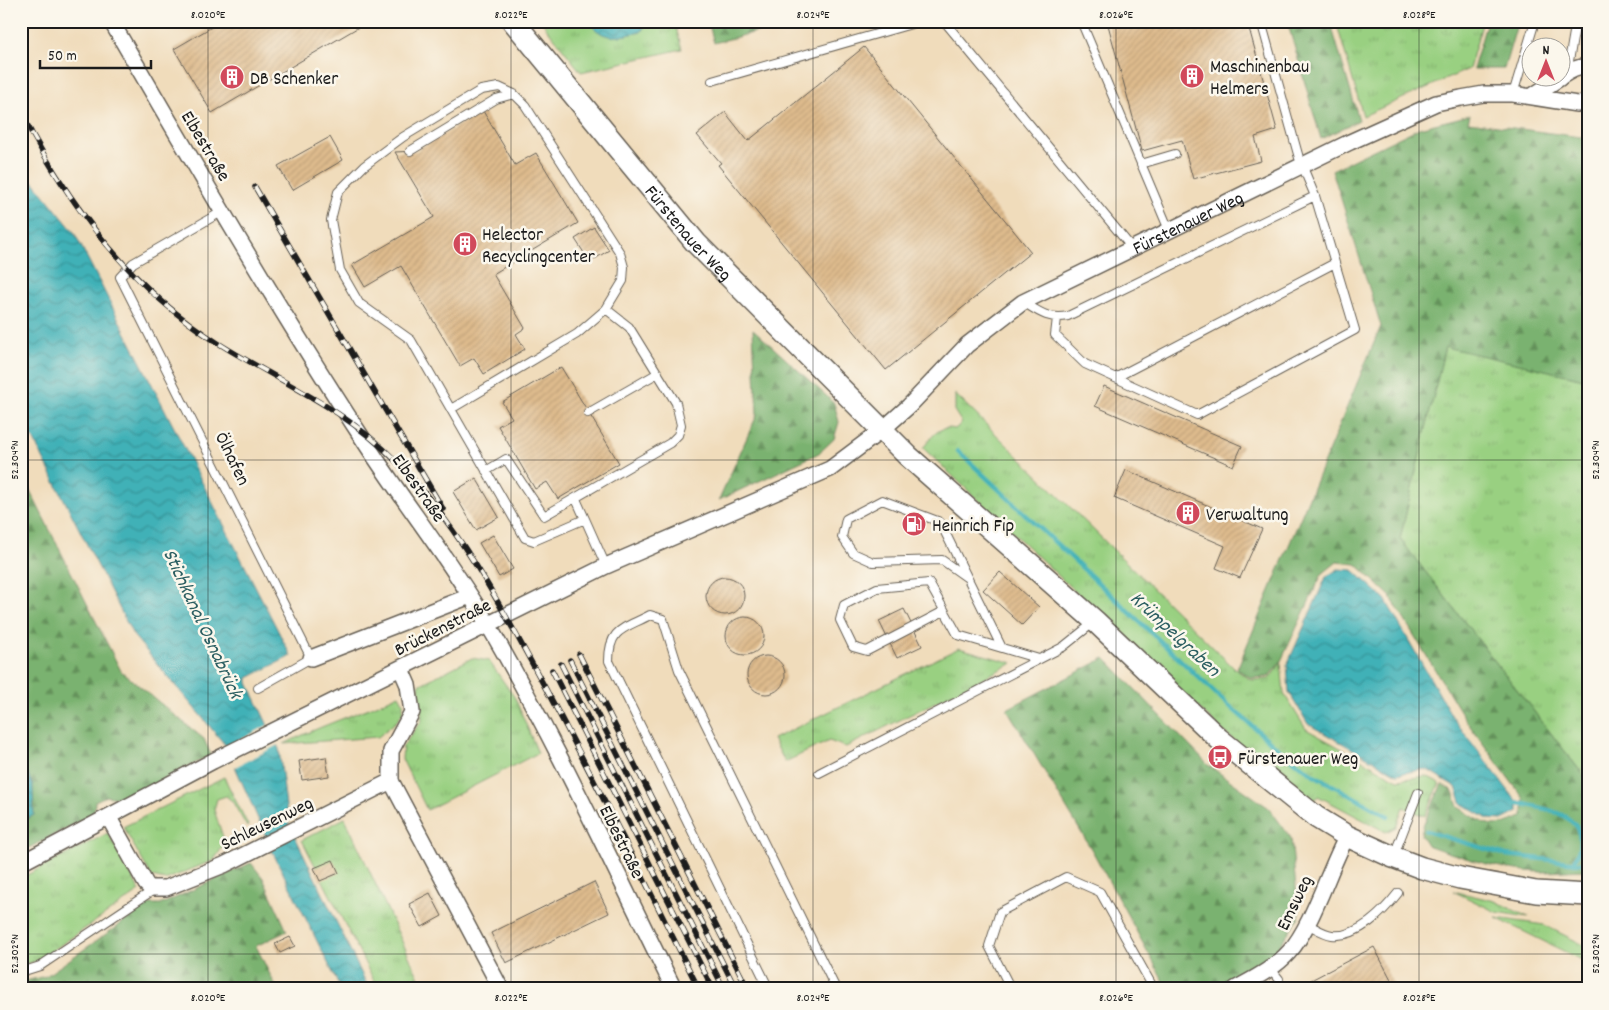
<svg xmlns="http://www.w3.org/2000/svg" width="1609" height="1010" viewBox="0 0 1609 1010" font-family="Dekko,sans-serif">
	<defs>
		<pattern id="grass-tufts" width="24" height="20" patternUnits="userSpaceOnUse" patternTransform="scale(1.25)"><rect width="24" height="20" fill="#99d081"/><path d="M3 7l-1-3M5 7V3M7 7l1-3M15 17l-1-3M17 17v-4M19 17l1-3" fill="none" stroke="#83b26f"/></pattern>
		<pattern id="forest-firs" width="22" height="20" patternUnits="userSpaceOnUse" patternTransform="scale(1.25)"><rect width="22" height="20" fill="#7ab26f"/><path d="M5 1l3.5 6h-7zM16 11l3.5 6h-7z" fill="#63905a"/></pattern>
		<pattern id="water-waves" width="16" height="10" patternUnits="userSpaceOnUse" patternTransform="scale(1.25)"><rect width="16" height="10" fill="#40b1b7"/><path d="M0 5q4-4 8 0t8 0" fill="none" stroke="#358f94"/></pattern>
		<pattern id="building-hatch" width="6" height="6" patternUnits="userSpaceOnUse" patternTransform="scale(1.25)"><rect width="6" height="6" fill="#debb8d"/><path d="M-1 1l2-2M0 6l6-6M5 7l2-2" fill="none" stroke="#bea079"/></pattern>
	</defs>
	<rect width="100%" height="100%" fill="#fbf7ec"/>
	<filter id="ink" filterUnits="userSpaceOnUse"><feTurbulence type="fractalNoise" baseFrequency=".02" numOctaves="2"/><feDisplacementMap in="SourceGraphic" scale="10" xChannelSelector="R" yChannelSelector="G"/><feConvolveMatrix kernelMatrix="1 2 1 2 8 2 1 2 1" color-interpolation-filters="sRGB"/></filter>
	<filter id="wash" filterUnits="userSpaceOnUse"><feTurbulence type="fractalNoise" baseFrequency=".0096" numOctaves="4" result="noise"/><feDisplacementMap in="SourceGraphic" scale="20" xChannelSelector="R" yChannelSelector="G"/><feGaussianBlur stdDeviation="1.12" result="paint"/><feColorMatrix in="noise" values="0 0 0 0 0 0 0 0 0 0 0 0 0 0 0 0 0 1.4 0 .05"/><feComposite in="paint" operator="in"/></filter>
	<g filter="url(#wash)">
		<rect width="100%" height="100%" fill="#f0dcbb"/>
		<!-- grass -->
		<path fill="url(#grass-tufts)" stroke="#5a764e" d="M541,21H674L682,49L581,72Z
			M1336,21H1483L1469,69L1363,116Z
			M1445,346L1588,380V781L1400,539Z
			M955,394L1235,669L1251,680L1269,679L1281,663L1284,694L1306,729L1398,780L1426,776L1440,783L1425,816L1403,807L1396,827L1386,832L1318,796L1313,802L1225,733L923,448C933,436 938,425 955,429L962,423L955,412Z
			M959,648L1013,663L846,747L829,741L785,762L773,739Z
			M472,658L489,661L515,698L538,753L427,810L402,759L403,746L422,720L419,685Z
			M399,695L403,702V712L398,720L378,737L284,744C321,725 361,713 399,695Z
			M224,777L248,825L247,827L232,801L226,796L217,799L214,810L225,843L214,860L165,880L152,877L123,827Z
			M345,818L424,989H378L302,840Z
			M108,833L140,891L37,961L21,965V878Z
			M1453,891L1495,901L1528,917L1496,912Z
			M1496,918L1544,925L1588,947V963Z"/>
		<!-- forest -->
		<path fill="url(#forest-firs)" stroke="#4b6746" d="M708,21H798L714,43Z
			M1287,21H1330L1359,120L1321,139Z
			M1487,21H1518L1504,69H1473Z
			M1470,115L1468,122L1588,138V380L1445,347L1400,539L1588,781V870C1572,870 1556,872 1541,872C1503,871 1463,858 1427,845L1421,835L1424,823L1442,784L1453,791L1458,807C1487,825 1491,832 1523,816L1524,799L1467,722L1390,596L1356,564L1337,562L1322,574L1280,663L1268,677L1251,678L1237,669L1381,326L1332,170L1419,128Z
			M753,329L834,403L839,422L834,439L819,453L719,500L757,415Z
			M21,473L121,671L204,739L211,755L125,799L106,796L95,801L94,814L21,852Z
			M1105,658L1208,765L1269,808L1291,838L1299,917L1273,955L1212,989H1168L1093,852L1007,709Z
			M251,863L263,878L287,931L256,946L277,989H21V982L46,976L149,904H162Z"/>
		<!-- water -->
		<path fill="url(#water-waves)" stroke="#2e666a" d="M588,21H648L641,32C617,37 604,42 588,21Z
			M21,166L74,232L291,656L248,678V683L279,749L288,822L369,989H341L273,853L226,746L133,635L21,415Z
			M1338,569L1353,570L1385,599L1453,718L1518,803V812L1502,820L1488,819L1462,804L1456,787L1426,769L1397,774L1308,724L1289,692L1287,665L1326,577Z
			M21,758L33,786L34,815L21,822Z"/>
		<!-- pier -->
		<path fill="#f0dcbb" d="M270,724L280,744L233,768L225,748Z"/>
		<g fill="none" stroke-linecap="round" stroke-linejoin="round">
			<!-- stream -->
			<path stroke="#40b1b7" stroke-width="4.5" d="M958,451L1226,703L1282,752L1314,775L1388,816
				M1518,803C1554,810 1596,817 1574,863
				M1426,831L1506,855L1588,864"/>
		</g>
		<g id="blocks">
			<!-- building -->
			<path fill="url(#building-hatch)" d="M222,21H369L212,113L174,49Z
				M1107,21H1247L1277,130L1255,137L1261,161L1193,179L1182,140L1142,151Z
				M864,47L1031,252L886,370L718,165L721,163L697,135L725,112L748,141Z
				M483,111L515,165L536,153L578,223L493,274L525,328L516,334L525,349L484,374L474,358L460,366L401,266L365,287L352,265L434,217L395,152L416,151Z
				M330,137L343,160L292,190L278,166Z
				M594,227L609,250L590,262L575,239Z
				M561,367L619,463L558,499L547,482L535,489L498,426L512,418L502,402Z
				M1104,386L1242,446L1233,466L1095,406Z
				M1126,470L1262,529L1240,578L1216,568L1225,546L1114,498Z
				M476,478L499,517L476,530L453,492Z
				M493,535L513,569L499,577L479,543Z
				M1000,572L1039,607L1022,625L983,590Z
				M706 596a19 19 0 1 1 38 0a19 19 0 1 1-38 0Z
				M904,609L922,646L897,658L879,621Z
				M726 636a19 19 0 1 1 38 0a19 19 0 1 1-38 0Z
				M747 675a19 19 0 1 1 38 0a19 19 0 1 1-38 0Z
				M326,757L329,776L302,780L299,761Z
				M333,860L339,873L320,881L314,868Z
				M594,882L609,913L506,963L491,933Z
				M430,893L442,916L422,927L409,904Z
				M290,937L295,946L280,953L275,944Z
				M1374,947L1396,989H1294Z"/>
		</g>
	</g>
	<g filter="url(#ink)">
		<use href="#blocks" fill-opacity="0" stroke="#665f54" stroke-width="1"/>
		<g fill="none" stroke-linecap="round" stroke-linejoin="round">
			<defs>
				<path id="lane" d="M944,21L1132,248
					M1081,21L1169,230
					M1571,70L1569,61L1576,21
					M712,81L922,21
					M1513,94L1535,21
					M410,151L496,99L514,94
					M1141,164L1175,154
					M223,211L133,263L120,277L311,658L258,688
					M1023,302C1039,312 1049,320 1068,316L1315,196
					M1057,318L1055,335L1085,364L1197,415L1355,330L1315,196L1299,158L1261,21
					M1115,378L1335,263
					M451,409L577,334L606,309L623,281L624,267L620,253L525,105L514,94L499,87L481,90L403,137L364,166L338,192L331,220L340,270L359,303L411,340L525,538L534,541L585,519L606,566
					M588,413L658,373
					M486,471L506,459L544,516L670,443L678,435L681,425L676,403L629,327L606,309
					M576,499L585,519
					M966,577L942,560L873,562L853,553L842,537L846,519L882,500L940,522L1002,648L1039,659
					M944,611L867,651L853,647L840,620L844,605L877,588L929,583L958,635L1002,648
					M819,773L1063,647L1093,623
					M1394,855L1418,793
					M1307,924C1315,928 1324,934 1332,935C1358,938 1384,911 1398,893
					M1270,968L1279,979
					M21,972L40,966L155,889
					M769,989L609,661C609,628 624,629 650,615L663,619L679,670L836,989
					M1011,989L989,946L1000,912L1066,877L1100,892L1154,989"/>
				<g id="street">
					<path d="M111,21C192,160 273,301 361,436C401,499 449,558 487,623C556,741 613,866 674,989"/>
					<path d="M1562,76C1570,71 1578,66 1588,67"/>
					<path d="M1532,96L1560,78"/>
					<path d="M311,658L470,596"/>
					<path d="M391,781V751L412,712L408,685L401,669"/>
					<path d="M109,818L146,884L150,888H166L224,865L391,781L501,989"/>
					<path id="s1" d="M21,863L213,761L606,566L830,469L882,430L909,406L967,345L1023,302L1350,142L1436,103L1461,98L1484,94H1513L1577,104L1588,103"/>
					<path d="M1235,989C1253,979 1275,968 1289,952C1312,927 1329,869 1347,836"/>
				</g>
				<g id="secondary">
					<path id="s2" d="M513,21L696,243L908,456L1095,621L1219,739L1316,817L1347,836L1393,857L1422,868L1460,878L1536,892L1588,895"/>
				</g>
			</defs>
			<!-- lane casing -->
			<use href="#lane" stroke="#665f54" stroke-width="10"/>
			<!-- street casing -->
			<use href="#street" stroke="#665f54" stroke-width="18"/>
			<!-- secondary casing -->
			<use href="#secondary" stroke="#665f54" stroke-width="24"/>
			<!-- lane -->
			<use href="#lane" stroke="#fff" stroke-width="8"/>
			<!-- street -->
			<use href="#street" stroke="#fff" stroke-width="15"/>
			<!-- secondary -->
			<use href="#secondary" stroke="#fff" stroke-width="21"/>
			<defs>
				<path id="rail" d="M21,113C68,204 130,288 218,343C280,382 345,408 397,462C458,525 500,604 541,680C596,781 647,886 699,989
					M255,187L443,509
					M579,654L748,989
					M570,660L736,989
					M561,664L724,989
					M552,670L713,989"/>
			</defs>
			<!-- rail casing -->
			<use href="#rail" stroke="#1c1c1c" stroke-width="5.5"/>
			<!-- rail -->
			<use href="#rail" stroke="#fbf7ec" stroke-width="4" stroke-dasharray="11" stroke-linecap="butt"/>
		</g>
	</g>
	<!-- ticks -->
	<path fill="none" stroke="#1c1c1c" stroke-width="1" stroke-opacity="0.45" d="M208,21V989M511,21V989M813,21V989M1116,21V989M1419,21V989M21,460H1588M21,954H1588"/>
	<!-- icons -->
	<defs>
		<symbol id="building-disc" viewBox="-11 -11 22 22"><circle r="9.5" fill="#d1495b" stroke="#fbf7ec"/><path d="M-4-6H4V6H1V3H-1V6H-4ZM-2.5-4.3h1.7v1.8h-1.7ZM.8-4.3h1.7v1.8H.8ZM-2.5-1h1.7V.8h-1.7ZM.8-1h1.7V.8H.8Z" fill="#fff"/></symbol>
		<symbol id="fuel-disc" viewBox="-11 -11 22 22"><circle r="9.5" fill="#d1495b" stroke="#fbf7ec"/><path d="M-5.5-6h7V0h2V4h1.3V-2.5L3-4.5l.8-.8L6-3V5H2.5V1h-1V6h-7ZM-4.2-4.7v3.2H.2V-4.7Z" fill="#fff"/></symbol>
		<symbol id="bus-disc" viewBox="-11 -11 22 22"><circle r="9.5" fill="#d1495b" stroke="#fbf7ec"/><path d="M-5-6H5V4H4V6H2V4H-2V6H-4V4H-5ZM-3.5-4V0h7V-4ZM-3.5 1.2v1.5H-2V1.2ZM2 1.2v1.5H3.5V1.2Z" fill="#fff"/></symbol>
	</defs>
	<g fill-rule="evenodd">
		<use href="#building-disc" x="1178" y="62" width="28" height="28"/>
		<use href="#building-disc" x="218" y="63" width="28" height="28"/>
		<use href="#building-disc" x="451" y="230" width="28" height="28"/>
		<use href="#building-disc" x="1174" y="499" width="28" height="28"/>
		<use href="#fuel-disc" x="900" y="510" width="28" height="28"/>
		<use href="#bus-disc" x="1206" y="743" width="28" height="28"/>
	</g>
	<g text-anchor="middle" stroke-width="5" stroke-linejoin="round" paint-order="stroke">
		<!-- poi labels -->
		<g font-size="19" fill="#1c1c1c" stroke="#fbf7ec" text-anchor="start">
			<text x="1210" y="72">Maschinenbau<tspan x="1210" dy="22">Helmers</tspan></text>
			<text x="250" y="84">DB Schenker</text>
			<text x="482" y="240">Helector<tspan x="482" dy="22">Recyclingcenter</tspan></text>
			<text x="1206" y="520">Verwaltung</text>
			<text x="932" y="531">Heinrich Fip</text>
			<text x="1238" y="764">Fürstenauer Weg</text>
		</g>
		<!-- street labels -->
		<g font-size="19" fill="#1c1c1c" stroke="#fbf7ec">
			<text transform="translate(207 145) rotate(59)" y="7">Elbestraße</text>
			<text dy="7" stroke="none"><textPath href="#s1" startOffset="1339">Fürstenauer Weg</textPath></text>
			<text dy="7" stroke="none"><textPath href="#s2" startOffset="275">Fürstenauer Weg</textPath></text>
			<text transform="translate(234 458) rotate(64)" y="7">Ölhafen</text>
			<text transform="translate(420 487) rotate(55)" y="7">Elbestraße</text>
			<text transform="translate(442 626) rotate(-27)" y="7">Brückenstraße</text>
			<text transform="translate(266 822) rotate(-26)" y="7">Schleusenweg</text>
			<text transform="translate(623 841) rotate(64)" y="7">Elbestraße</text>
			<text transform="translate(1293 902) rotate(-64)" y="7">Emsweg</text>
		</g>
		<!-- water labels -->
		<g font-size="20" font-style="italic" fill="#2c5f62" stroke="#fbf7ec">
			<text transform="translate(204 623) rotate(65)" y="7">Stichkanal Osnabrück</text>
			<text transform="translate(1176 633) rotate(43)" y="7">Krümpelgraben</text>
		</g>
	</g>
	<!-- margin -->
	<rect width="1609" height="1010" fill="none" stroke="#fbf7ec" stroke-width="55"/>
	<!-- north arrow -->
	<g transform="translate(1546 62)"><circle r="24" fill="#fbf7ec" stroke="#a29f99"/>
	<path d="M0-4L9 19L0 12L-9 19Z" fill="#d1495b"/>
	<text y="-8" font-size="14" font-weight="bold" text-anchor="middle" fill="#1c1c1c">N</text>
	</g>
	<!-- scale -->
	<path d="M40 60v8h111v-8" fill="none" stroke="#1c1c1c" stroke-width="2.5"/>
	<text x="48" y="60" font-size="15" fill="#1c1c1c" stroke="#fbf7ec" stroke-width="4" paint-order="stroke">50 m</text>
	<rect x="28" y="28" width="1554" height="954" fill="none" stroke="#1c1c1c" stroke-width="2"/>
	<g font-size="12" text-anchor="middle" fill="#1c1c1c">
		<text x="208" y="18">8.020°E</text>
		<text x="511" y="18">8.022°E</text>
		<text x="813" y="18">8.024°E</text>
		<text x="1116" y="18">8.026°E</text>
		<text x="1419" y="18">8.028°E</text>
		<text transform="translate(14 460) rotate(-90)" y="4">52.304°N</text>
		<text transform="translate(1595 460) rotate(-90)" y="4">52.304°N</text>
		<text transform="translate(14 954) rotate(-90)" y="4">52.302°N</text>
		<text transform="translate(1595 954) rotate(-90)" y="4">52.302°N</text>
		<text x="208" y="1001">8.020°E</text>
		<text x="511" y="1001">8.022°E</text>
		<text x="813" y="1001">8.024°E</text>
		<text x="1116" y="1001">8.026°E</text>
		<text x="1419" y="1001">8.028°E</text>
	</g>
</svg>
